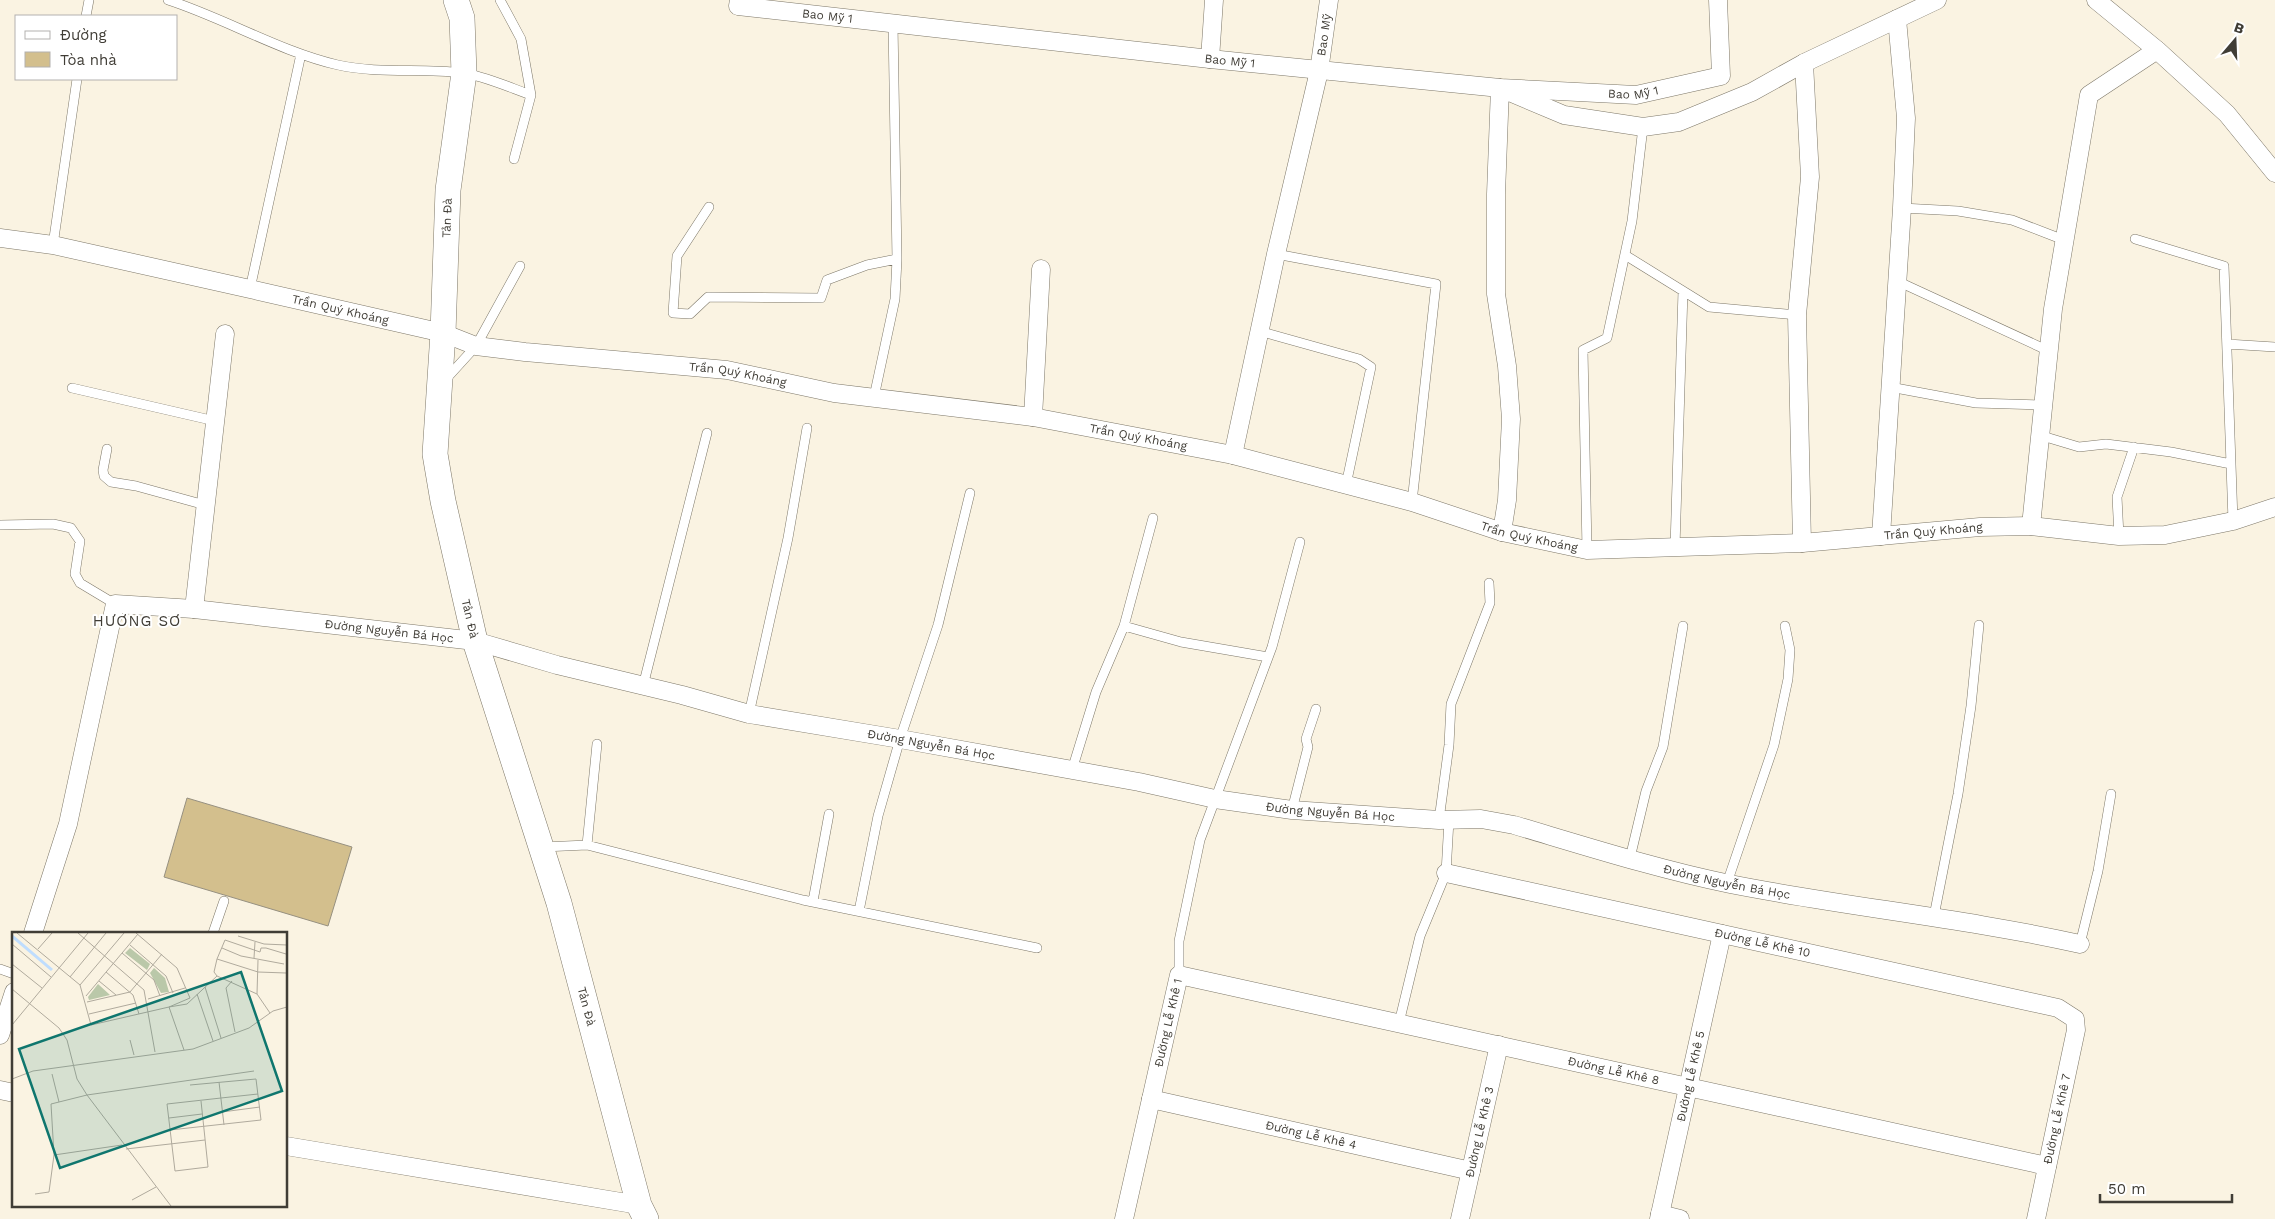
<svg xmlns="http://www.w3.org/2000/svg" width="2275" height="1219" viewBox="0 0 2275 1219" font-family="'Work Sans',sans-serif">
	<rect width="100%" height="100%" fill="#faf3e2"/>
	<!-- building -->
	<path fill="#d3bf8d" stroke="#969080" d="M187,798L352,847L328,926L164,877Z"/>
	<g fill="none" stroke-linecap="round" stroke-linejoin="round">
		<defs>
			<path id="service" d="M168,0C224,18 281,52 338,65C379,74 421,68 462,73C482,75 511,88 531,95
				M500,0L521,39L531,95L514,159
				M86,16L89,0
				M709,207L677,256L673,313L690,314L708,297L821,298L827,280L867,265L897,259
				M1902,208L1958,211L2012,220L2064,240
				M2135,239L2224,266L2233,521
				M53,245L77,79
				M1276,254L1436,284L1412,502
				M1625,255L1709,307L1797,315
				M1897,281L2049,351
				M250,289L301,54
				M1259,331L1359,359L1371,367L1346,485
				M2227,344L2275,347
				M446,379L476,346L520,266
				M1890,387L1976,403L2043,405
				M72,388L215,421
				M874,397L895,299L897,259L893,24
				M2039,435L2079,447L2106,444L2171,452L2231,464
				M107,449L103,470L104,476L111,482L136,486L205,505
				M0,525L53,524L71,528L80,541L75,574L80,583L115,604
				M2119,536L2117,497L2134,447
				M1675,547L1683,291
				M1587,550L1583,350L1607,338L1632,221L1643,127
				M1124,626L1181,642L1268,657
				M643,686L707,433
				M749,714L788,538L807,428
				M1072,770L1096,692L1124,626L1153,518
				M1292,810L1308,747L1306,739L1316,709
				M1439,820L1449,745L1451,704L1490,603L1489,583
				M587,845L597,744
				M543,847L587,845L803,900L1037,948
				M1630,858L1646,791L1663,747L1683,626
				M1727,883L1774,745L1788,679L1790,650L1785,626
				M813,901L829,814
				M859,911L878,816L900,739L938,625L970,493
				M1934,916L1958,794L1971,706L1979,625
				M213,933L224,901
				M2080,944L2098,871L2111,794
				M0,969L14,974
				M1179,975V941L1200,840L1272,647L1300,542
				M1399,1023L1420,936L1446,873L1449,820"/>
			<g id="minor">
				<path id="s1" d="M739,0L738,6L1210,59L1500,88L1636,95L1721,76L1718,0"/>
				<path d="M2096,0L2157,50L2227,114L2275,173"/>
				<path d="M1210,59L1214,0"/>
				<path id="s2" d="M0,238L53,245L250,289L443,333L476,346L525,352L727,370L834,393L1033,417L1233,455L1412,502L1502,532L1587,550L1802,543L1980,527L2031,526L2119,536L2165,535L2233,521L2275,507"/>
				<path d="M1033,417L1041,269"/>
				<path id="s3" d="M1233,455L1276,254L1319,71L1329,0"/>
				<path d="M2031,526L2053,309L2089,95L2157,50"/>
				<path d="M1502,532L1507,500L1511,419L1507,366L1496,294V194L1500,88L1564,115L1643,127L1679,122L1752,92L1804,63L1937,0"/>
				<path d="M1881,536L1902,208L1906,118L1897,19"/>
				<path d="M1802,543L1797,315L1810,177L1804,63"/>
				<path d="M194,609L225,334"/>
				<path id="s4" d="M1446,873L2058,1008L2075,1019L2076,1030L2036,1219"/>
				<path id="s5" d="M33,933L68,824L115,604L194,609L475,641L557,665L682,695L749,714L900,739L1139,782L1215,799L1292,810L1439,820L1481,819L1514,825C1585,846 1657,869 1730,884C1846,907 1964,918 2080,944"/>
				<path d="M0,1035L14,992"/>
				<path d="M0,1090L14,1093"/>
				<path id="s6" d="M1151,1099L1471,1171"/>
				<path d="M286,1146L639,1205"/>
				<path d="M1660,1214L1680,1219"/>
				<path id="s7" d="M1124,1219L1179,975L2047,1166"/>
				<path id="s8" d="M1460,1219L1499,1045"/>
				<path id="s9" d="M1659,1219L1722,934"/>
			</g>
			<g id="secondary">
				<path id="s10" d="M456,0L462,18L464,73L448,190L443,333L435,454L443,501L475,641L559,903L639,1205L646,1219"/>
			</g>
		</defs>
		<!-- service casing -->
		<use href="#service" stroke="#7d7768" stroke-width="10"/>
		<!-- minor casing -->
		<use href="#minor" stroke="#7d7768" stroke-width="19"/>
		<!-- secondary casing -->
		<use href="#secondary" stroke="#7d7768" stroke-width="26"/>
		<!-- service -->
		<use href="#service" stroke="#fff" stroke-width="9"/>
		<!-- minor -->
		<use href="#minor" stroke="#fff" stroke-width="18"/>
		<!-- secondary -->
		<use href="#secondary" stroke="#fff" stroke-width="25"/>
	</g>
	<g text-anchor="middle" stroke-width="4" stroke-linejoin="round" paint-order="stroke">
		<!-- street labels -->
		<g font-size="12" fill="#403d36" stroke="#fff">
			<text dy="4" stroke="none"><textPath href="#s1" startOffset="96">Bao Mỹ 1</textPath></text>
			<text dy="4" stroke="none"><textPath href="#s3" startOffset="430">Bao Mỹ</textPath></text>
			<text dy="4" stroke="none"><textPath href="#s1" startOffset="501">Bao Mỹ 1</textPath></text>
			<text dy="4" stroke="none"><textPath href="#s1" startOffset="906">Bao Mỹ 1</textPath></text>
			<text transform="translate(447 218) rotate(-88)" y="4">Tản Đà</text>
			<text dy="4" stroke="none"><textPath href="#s2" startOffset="348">Trần Quý Khoáng</textPath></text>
			<text dy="4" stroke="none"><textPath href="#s2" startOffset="752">Trần Quý Khoáng</textPath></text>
			<text dy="4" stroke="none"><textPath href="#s2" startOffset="1158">Trần Quý Khoáng</textPath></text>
			<text dy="4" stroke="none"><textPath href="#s2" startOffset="1968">Trần Quý Khoáng</textPath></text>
			<text dy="4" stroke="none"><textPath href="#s2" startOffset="1562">Trần Quý Khoáng</textPath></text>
			<text dy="4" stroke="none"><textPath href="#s10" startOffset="625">Tản Đà</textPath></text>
			<text dy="4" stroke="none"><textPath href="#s5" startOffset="615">Đường Nguyễn Bá Học</textPath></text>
			<text dy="4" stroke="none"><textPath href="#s5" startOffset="1170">Đường Nguyễn Bá Học</textPath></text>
			<text dy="4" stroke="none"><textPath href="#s5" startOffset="1575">Đường Nguyễn Bá Học</textPath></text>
			<text dy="4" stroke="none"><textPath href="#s5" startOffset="1980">Đường Nguyễn Bá Học</textPath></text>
			<text dy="4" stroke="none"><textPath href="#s4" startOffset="324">Đường Lễ Khê 10</textPath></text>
			<text dy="4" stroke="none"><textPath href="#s10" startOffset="1030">Tản Đà</textPath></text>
			<text dy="4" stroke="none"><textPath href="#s7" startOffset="201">Đường Lễ Khê 1</textPath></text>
			<text dy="4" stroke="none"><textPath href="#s7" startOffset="695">Đường Lễ Khê 8</textPath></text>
			<text dy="4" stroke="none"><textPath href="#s9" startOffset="146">Đường Lễ Khê 5</textPath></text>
			<text transform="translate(2057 1119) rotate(-78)" y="4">Đường Lễ Khê 7</text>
			<text dy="4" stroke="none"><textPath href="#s8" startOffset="89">Đường Lễ Khê 3</textPath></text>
			<text dy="4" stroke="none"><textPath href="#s6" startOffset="164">Đường Lễ Khê 4</textPath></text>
		</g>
		<!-- quarter labels -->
		<g font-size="15" letter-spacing="1" fill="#403d36" stroke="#fff">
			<text x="137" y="626">HƯƠNG SƠ</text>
		</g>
	</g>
	<!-- overview -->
	<g transform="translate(12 932)">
		<rect width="275" height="275" fill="#faf3e2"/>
		<path d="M118,16L138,32L135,38L113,21ZM142,36L153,46L157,60L149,61L138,41ZM86,52L98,63L77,68L76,65Z" fill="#bac8a9"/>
		<path d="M0,2L41,37L39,39L0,6Z" fill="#bfddfe"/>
		<path fill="none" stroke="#b0aa9d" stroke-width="1" d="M5,1L68,53L79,93L157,75L178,66L165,36L124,1M66,1L132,58L143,120M226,4L252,12L275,13M0,12L39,45M118,13L154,44L161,61M210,16L229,24L272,32M26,17L40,1M110,21L142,48L148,64M242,26L243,10M205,27L246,40L274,41M275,29V46M0,32L30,56M94,40L121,63L127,82M58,45L94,1M87,49L104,63M220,49L214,56L223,100M68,53L112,1M193,55L209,106M0,57L47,96L55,108L65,147L75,163L159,274M185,62L201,109M245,62L246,28M74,64L126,2M136,67L173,56M75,70L118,60L150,22M258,81L245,62L205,44L202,40L205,27L213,8L248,20L249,16H254L274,22M77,82L124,71M0,93L76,1M118,108L122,123M172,118L157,75L175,72L205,44M40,142L47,170M0,147L21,139L181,117L237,96L261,79L275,75M207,150L212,193M189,169L196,235L163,239L155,172L209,166L246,162M210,180L248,175M157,186L190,182M158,198L249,188L244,147L178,153M114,217L193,208M42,223L110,213M23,262L37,260L42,223L39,172L75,163L242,139M120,268L144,255"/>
		<path fill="#0f766e" fill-opacity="0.15" stroke="#0f766e" stroke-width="2.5" d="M229,40L270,159L48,236L7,117Z"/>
		<rect width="275" height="275" fill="none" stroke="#403d36" stroke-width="2.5"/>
	</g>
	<!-- legend -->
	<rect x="15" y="15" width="162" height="65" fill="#ffffff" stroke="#b3b1af"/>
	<rect x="25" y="31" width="25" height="8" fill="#ffffff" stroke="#b3b1af"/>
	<text x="60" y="40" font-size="15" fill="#403d36">Đường</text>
	<rect x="25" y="52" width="25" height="15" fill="#d3bf8d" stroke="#b3b1af"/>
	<text x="60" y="65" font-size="15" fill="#403d36">Tòa nhà</text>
	<!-- north arrow -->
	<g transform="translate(2235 40) rotate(19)" stroke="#ffffff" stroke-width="4" paint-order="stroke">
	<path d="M0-4L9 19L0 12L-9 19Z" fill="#403d36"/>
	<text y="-8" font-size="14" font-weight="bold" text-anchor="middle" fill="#403d36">B</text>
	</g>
	<!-- scale -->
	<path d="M2100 1194v8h132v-8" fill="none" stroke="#403d36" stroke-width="2.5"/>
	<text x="2108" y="1194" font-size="15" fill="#403d36" stroke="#ffffff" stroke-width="4" paint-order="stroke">50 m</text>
</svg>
